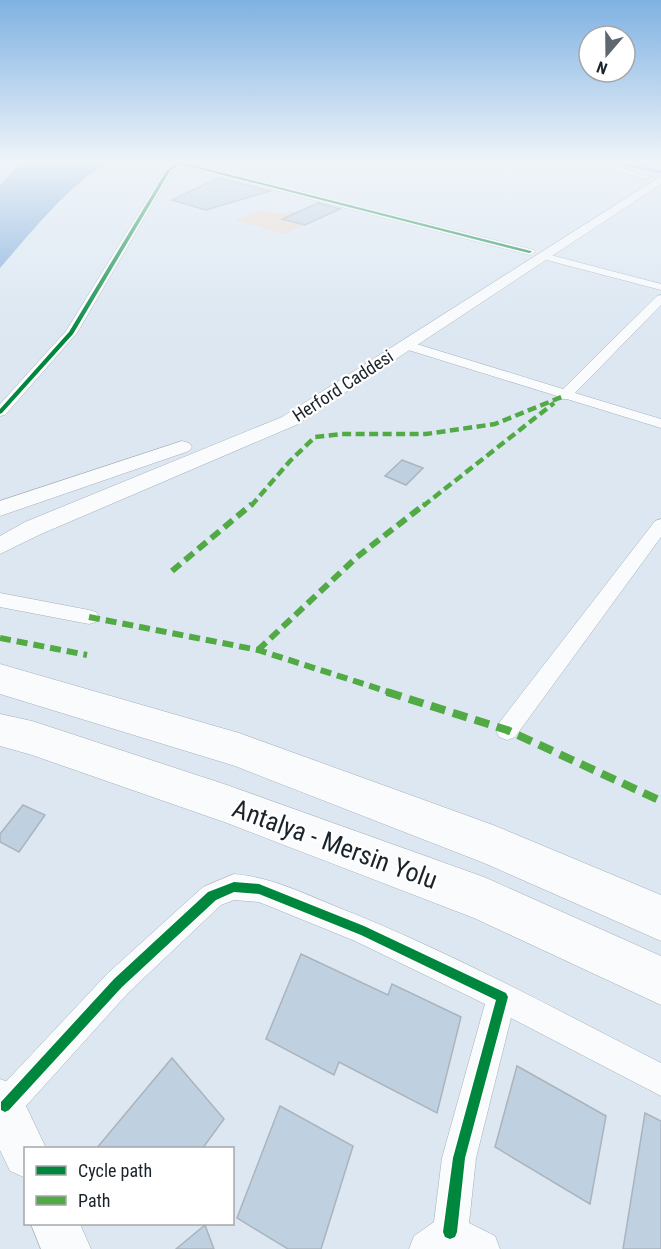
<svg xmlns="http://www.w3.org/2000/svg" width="661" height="1249" viewBox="0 0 661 1249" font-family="'Roboto Condensed',sans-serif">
	<rect width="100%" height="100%" fill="#dce7f2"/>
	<!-- green -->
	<path fill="#ecd8c9" d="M260,210L280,214L292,211L321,218L284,234L234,220Z"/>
	<!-- water -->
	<path fill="#81aeda" d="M28,161H109C65,189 34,229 0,268V185L14,170Z"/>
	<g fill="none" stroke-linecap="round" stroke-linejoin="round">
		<!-- stream -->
		<path stroke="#81aeda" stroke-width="3" d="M607,161L661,172"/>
	</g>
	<!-- building -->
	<path fill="#bfd0e0" stroke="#abb4bd" stroke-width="1.5" d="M218,178L270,191L206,210L172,200Z
		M318,203L340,209L305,225L282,219Z
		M402,460L423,468L406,485L385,476Z
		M23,805L45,815L19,852L0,842V834Z
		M301,954L388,995L392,984L461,1017L437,1113L339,1062L334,1075L266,1039Z
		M172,1058L224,1119L202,1149H96Z
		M517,1066L606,1116L590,1204L495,1147Z
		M280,1106L353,1146L321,1249H288L237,1218Z
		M645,1113L661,1121V1249H623Z
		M205,1225L214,1249H176Z"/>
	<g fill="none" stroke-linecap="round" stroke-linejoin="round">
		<defs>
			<path id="minor" d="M177,161L534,250L535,252L530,255L181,166L172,171L77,333L5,415L0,416V404L66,331L165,170Z
				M578,161H592L651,177L647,179Z
				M543,253L661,284V290L539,258L538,256Z
				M661,295V305L575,393L661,419V428L567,399H559L557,396L402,348L400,345L402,342H410L563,389L657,296Z
				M661,519V537L515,737L507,740L499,737L496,730L499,723L655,521Z
				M0,593L89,610L96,612L99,617L96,622L89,624L0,607Z
				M234,874C271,877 303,893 337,907C449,951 555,1009 661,1063V1096L511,1018L476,1158L469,1223L495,1236L500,1249H409L414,1236L434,1222L442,1158L485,1004L355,941L259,902L234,900L221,905L128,993L16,1117L5,1122L0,1120V1088L108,973L203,887Z"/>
			<path id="secondary" d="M661,176V184L296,425L41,534L0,554V536L25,522L282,417Z
				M182,441L189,443L192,447L189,451L0,516V501Z
				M0,1079L16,1085L46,1148H26V1178L10,1171L0,1150Z
				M31,1224H80L91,1249H41Z"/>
			<path id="trunk" d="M0,664L239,733L493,825L661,895V941L484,863L235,766L0,694Z
				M0,714L32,721L227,785L484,877L661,956V1005L474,918L227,823L32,755L0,746Z"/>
		</defs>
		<!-- minor casing -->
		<use href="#minor" stroke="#a6afb8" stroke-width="1"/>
		<!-- secondary casing -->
		<use href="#secondary" stroke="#a6afb8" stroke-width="1"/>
		<!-- trunk casing -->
		<use href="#trunk" stroke="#a6afb8" stroke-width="1"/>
		<!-- minor -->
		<use href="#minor" fill="#fafbfd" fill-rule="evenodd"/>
		<!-- secondary -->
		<use href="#secondary" fill="#fafbfd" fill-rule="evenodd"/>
		<!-- trunk -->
		<use href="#trunk" fill="#fafbfd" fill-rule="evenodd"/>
		<!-- quiet-far2 -->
		<path stroke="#52aa44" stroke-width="4.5" stroke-dasharray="9 4.5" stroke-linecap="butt" d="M251,506L290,461L315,437L342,434H426L495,424L564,396
			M423,506L554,403"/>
		<!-- quiet-far1 -->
		<path stroke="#52aa44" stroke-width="6" stroke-dasharray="11 6" stroke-linecap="butt" d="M172,571L252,504
			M89,617L258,650L392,693
			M0,638L87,655
			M258,650L357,557L425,504"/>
		<!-- quiet -->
		<path stroke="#52aa44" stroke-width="8" stroke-dasharray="15 8" stroke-linecap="butt" d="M387,692L507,730L661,801"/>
		<defs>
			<path id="cycleway" d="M180,162L531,251L532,252L529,253L180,164L170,171L73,334L2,413L0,414V409L69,332L167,170Z
				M234,882L259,884L364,926L506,993L508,997L465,1158L457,1232L455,1237L450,1239L445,1237L443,1232L453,1158L496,1000L361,935L259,894L234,892L216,900L122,987L9,1110L5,1112L1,1110V1102L114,979L208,892Z"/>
		</defs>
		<!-- cycleway casing -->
		<use href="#cycleway" stroke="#fff" stroke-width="3"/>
		<!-- cycleway -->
		<use href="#cycleway" fill="#00873e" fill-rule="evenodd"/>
	</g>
	<!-- sky -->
	<linearGradient id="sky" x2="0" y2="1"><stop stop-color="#7fb2e2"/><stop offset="0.48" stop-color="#eff4f9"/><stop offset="1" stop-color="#eff4f9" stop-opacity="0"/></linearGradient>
	<rect width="661" height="336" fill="url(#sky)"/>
	<g text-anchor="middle" stroke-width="4.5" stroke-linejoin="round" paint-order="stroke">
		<!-- far-street labels -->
		<g font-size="18" fill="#1b232a" stroke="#fff">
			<text transform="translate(343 386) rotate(-33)" y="6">Herford Caddesi</text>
		</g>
		<!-- near-street labels -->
		<g font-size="26" fill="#1b232a" stroke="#fff">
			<text transform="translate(335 844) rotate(20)" y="9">Antalya - Mersin Yolu</text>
		</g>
	</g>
	<!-- legend -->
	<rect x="24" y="1147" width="210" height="78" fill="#ffffff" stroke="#a4a7aa" stroke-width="1.5"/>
	<rect x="36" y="1166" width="30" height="9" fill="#00873e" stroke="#a4a7aa" stroke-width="1.5"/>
	<text x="78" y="1177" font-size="18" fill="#1b232a">Cycle path</text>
	<rect x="36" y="1196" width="30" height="9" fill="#52aa44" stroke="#a4a7aa" stroke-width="1.5"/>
	<text x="78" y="1207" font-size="18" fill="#1b232a">Path</text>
	<!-- north arrow -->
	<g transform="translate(607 54) rotate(200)"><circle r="28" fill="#ffffff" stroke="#a4a7aa" stroke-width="1.5"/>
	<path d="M0-4.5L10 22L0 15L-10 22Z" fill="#5f6870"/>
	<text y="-9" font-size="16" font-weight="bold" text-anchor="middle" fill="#1b232a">N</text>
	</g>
</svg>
